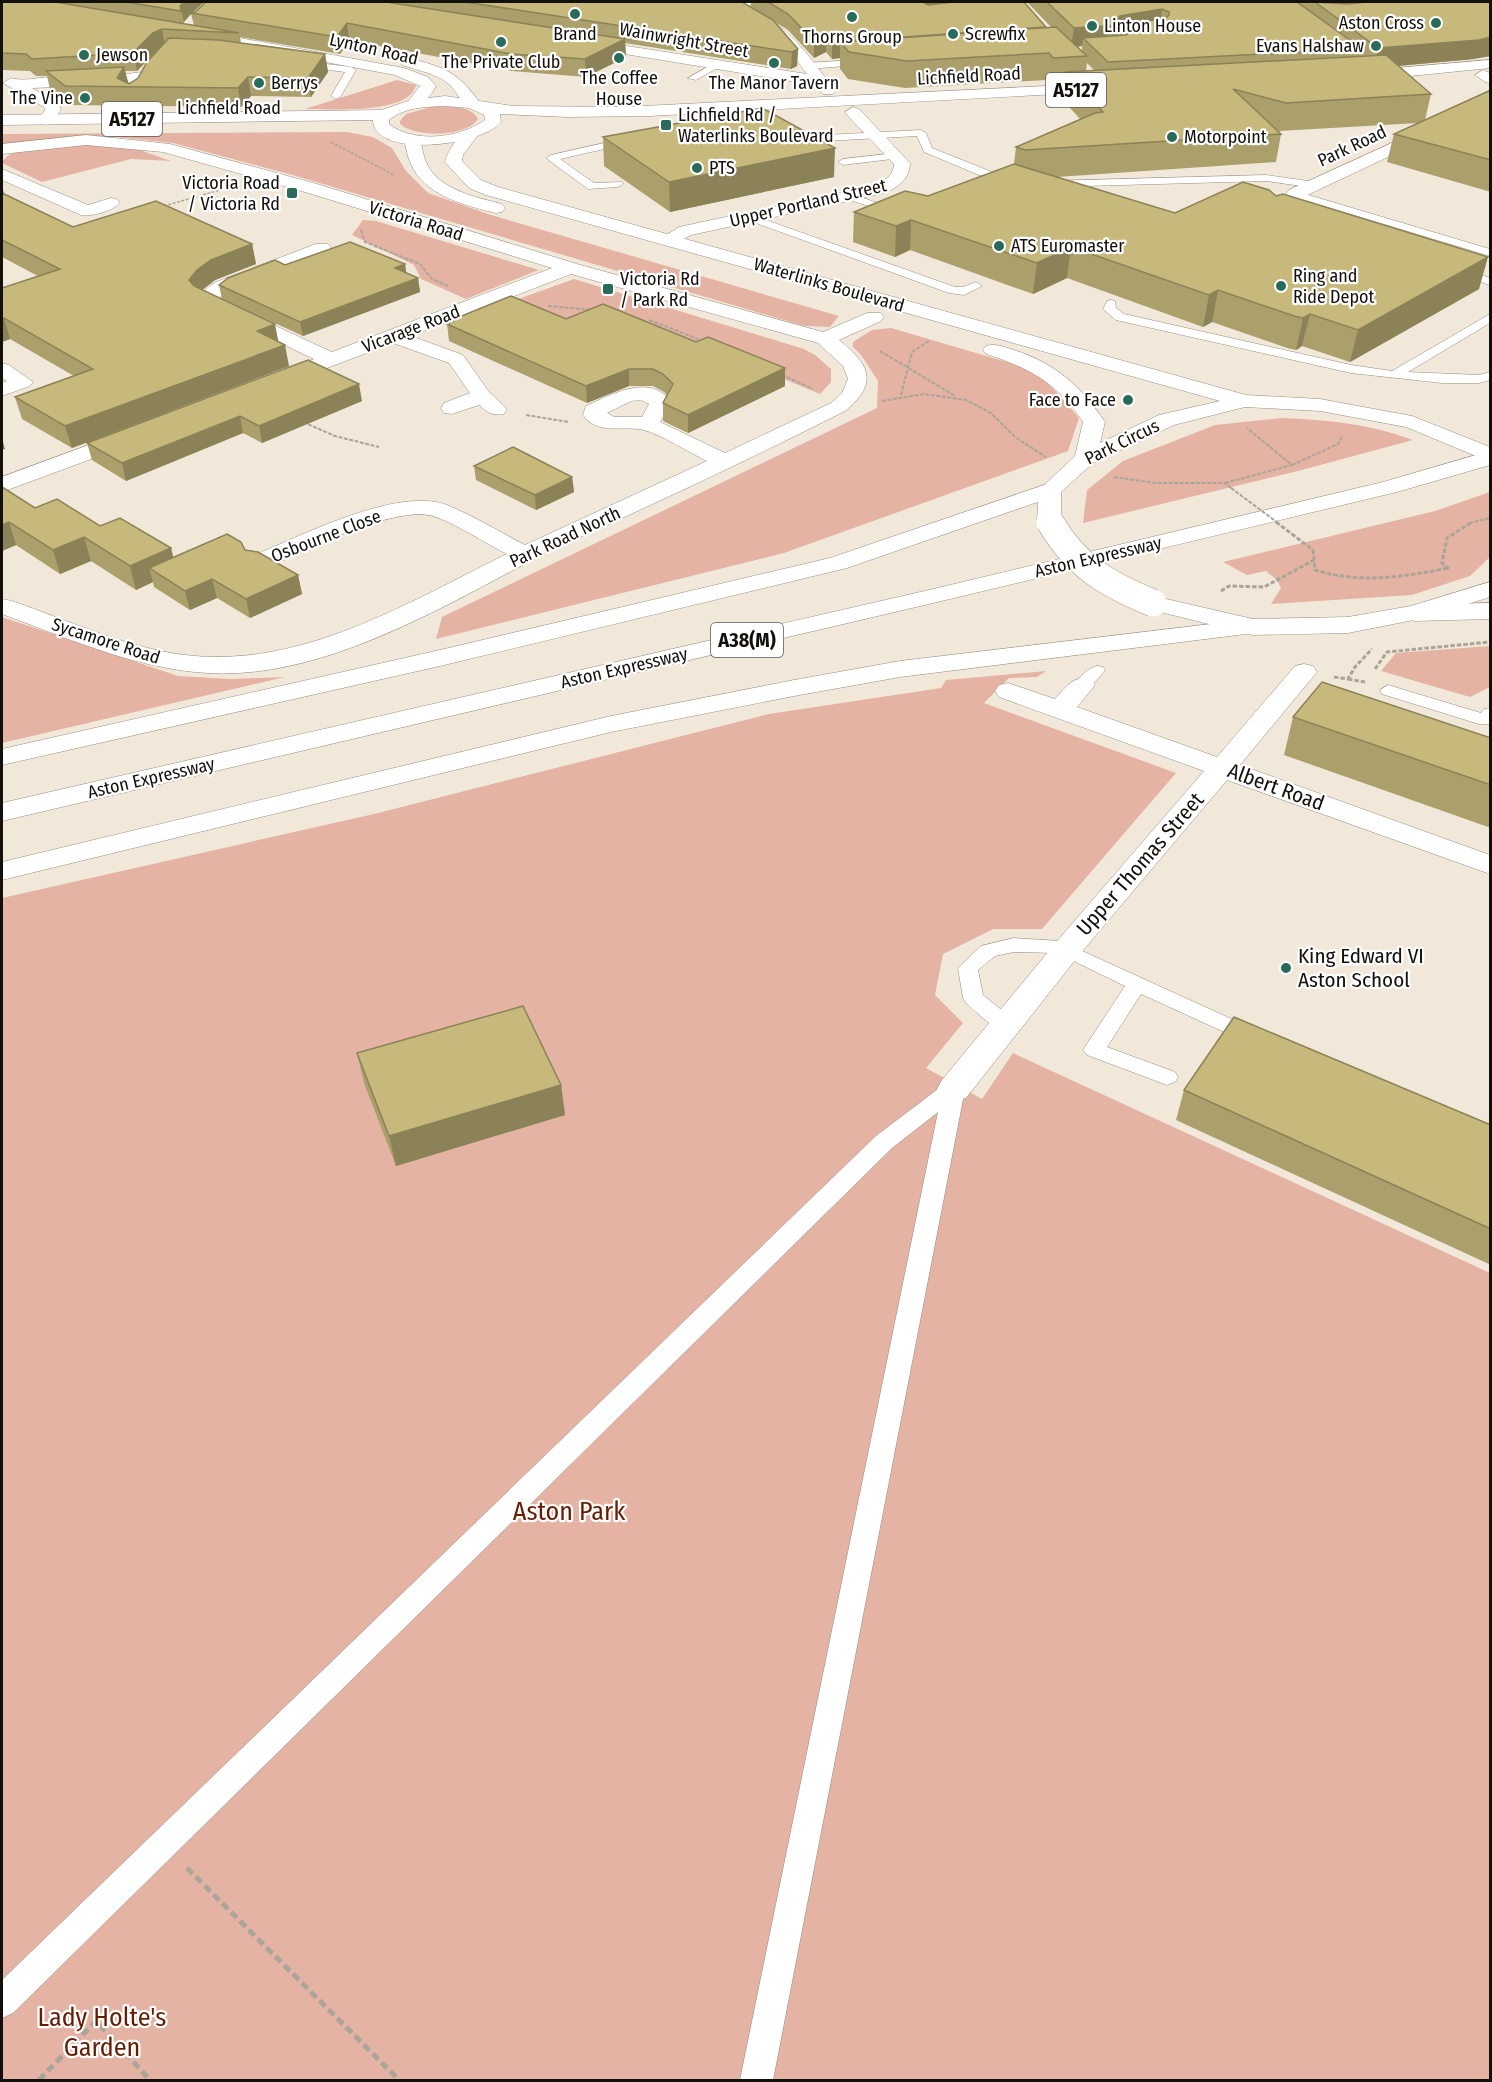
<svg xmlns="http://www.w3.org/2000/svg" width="1492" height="2082" viewBox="0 0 1492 2082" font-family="'Fira Sans Condensed',sans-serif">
	<rect width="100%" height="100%" fill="#f2e8da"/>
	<!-- green -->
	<path fill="#e4b3a3" d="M397,80L416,85C410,115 328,109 305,109Z
		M431,107C445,107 471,104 478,119C467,137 415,138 400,124V121L406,114Z
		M347,132L373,137L392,148L406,171L428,193L491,215L839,316L830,327L804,326L289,174L173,143L107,136L30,141L2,145V134Z
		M73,144L134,148L171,161L131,159L42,182L2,163C10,145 54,146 73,144Z
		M363,220L376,221L539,270L466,299L421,279L414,265L352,235Z
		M574,279L804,349L815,355L831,369V382L820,394L637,318L560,326L499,306Z
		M891,328L1017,365L1048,382L1079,418L1068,451L784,553L436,639L442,617L877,408L878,381L861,355L853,347V342L872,330Z
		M1282,418C1328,420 1370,424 1413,440L1298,471L1083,523L1087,490L1123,461L1215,425Z
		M1490,492V557L1470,576L1412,595L1271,604L1281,588L1277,580L1266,571L1247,575L1223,562L1435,511Z
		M2,617L178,676L230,679L285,677L2,743Z
		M1490,646V687L1470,697L1381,671L1396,653Z
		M1046,671L1037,677L1009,678L984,703L1176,773L1042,929H993L943,954L935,995L963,1023L926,1068L982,1099L1013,1053L1490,1273V2080H2V898L374,814L769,714L941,688L946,680Z"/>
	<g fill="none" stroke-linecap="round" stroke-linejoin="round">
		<defs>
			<path id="service" d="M867,59L870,60V64L808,69L803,66L808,63Z
				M301,61L351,67L356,70L341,96L336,99L331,96L345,72L298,66V62Z
				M716,62L721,65L719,67L696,80L688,78Z
				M788,130L825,135L921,130L926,133L932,148L1017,182L1012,185L979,175L924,152L917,136L825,141L784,135L783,133Z
				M631,137L636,140L635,142L560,159L594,183L622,182L623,184L618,187L588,189L546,158L551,155Z
				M896,153L901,156L900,158L843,165L838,162L843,159Z
				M1266,175L1315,182L1320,185L1315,188L1266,181L1049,187L1044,184L1049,181Z
				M1295,191L1490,249V256L1291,196V192Z
				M848,193L902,211L904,213L898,216L844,198L843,196Z
				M749,214L955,287H963L976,282L982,286L964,295L949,293L745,219V215Z
				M1457,266L1490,278V285L1453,273L1451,270Z
				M1111,300L1115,301L1116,308L1124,314L1351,365L1392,371L1490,314V323L1408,372L1479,375L1490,372V380L1479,383H1442L1351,373L1116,320L1103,309L1107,301Z
				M1097,666L1103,667L1105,671L1088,689H1076L1074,685C1079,677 1088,668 1097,666Z
				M1388,685L1481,713L1484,709L1490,708V724H1479L1382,694L1380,690Z
				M1014,938L1076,942L1078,949L1260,1032L1263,1037L1260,1042L1253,1044L1246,1042L1141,994L1107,1047L1175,1072L1178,1077L1175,1082L1167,1085L1087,1055L1083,1050L1125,986L1057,953L1014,952L995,956L978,970L983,995L1014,1020L1017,1025L1014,1030C997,1035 979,1014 966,1003L963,998L958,968L981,946Z
				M954,1081L962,1083L965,1089L773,2080H740L938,1112L892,1148L13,2013L2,2018V1980L876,1136L946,1083Z"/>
			<path id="minor" d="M738,2H752L747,8C787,23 809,56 833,88L836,91L833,94H823L815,85L582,47L575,43L582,39L807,74C794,56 780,37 761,25C752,19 738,16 731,9Z
				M1483,70L1490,73V83L1485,82L1475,75Z
				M142,72L147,74L150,77L147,80L111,85L32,88L59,104L61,110L52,123L46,125L38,120L45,110L44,107L3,83L11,78C25,82 38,77 53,77C83,75 112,77 142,72Z
				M1490,98V109L1301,198H1289L1286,194L1289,190Z
				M853,107L859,109L910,163C910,182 893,191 876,195L691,235L674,244H662L659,240L679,227L871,186C883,181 893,178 894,164L847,115L845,112Z
				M86,135L170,144L317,184L577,264L823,332L867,313H881L884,317L881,321L839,340C870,365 879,383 845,411C778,445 711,477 644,508C608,525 571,540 536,558C447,605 342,667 239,673C156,678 78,642 2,614V599C19,602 36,610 53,616C85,628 118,641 152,649C281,681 395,609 507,554C487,544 453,522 433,516C394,505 305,551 268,567L259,569L250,567L247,562L250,557C299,537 397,486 447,505C474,516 500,532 525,545L707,461C690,453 662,435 644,430C624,425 598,436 583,415L586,406C611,395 650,372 671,402L660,422L725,453L831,403L842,393L848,379L843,366L818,343L571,274L411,336L463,355L489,392L507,409L504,414C492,416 487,412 479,405L452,414L444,413L441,408L444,403L470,393L449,363L393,343L282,385L275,387L268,385L265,381L268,377L314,359L199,305L196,301C202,292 208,287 216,282L316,244H328L331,248L328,252L230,290L217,299L332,352L552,268L305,192L163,152L86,145L2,154V144ZM641,400L649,404L642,417H614L607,413L631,401Z
				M2,169L88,205L111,198L117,199L120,203C113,211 91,217 81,215L2,180Z
				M2,363L9,365L33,382L30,386L2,396V383L7,381L2,378Z
				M132,429L140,431L143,436L140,441L2,492V477Z
				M1304,664L1313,666L1317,672L1240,765L1490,855V874L1227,780L1080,954L966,1098L954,1101L942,1098L937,1089L942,1080L1058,940L1204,771L999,697L995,691L999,685L1008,683L1055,699C1067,686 1073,675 1091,679L1095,685L1077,707L1217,757L1295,666Z"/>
			<path id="tertiary" d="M1490,603V619L1415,621L1406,618L1402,613L1406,608L1415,605Z"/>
			<path id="secondary" d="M196,30L404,68L428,77L436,86L432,93L420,107H408L406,104L420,86L395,75L191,37L189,34Z
				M407,58C445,67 458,72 481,104L473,109C462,106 458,93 450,85C438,74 417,70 402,65L400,62L402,59Z
				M470,130L478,135L463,155L462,161L481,180L498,187L1246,395L1320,399L1412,416L1490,447V462L1406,427L1320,411L1245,407L1174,425L1093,463L1061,492V520L1057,525L1049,527L1041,525L1037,520L1039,490L1075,456L1083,422C1059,384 1028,367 986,354L983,350L986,346C996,343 1004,347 1014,350C1055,363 1081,386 1105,422L1100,443L1159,415L1220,401L486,195L469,188L445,162C448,151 458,133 470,130Z
				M412,134L420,139C422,146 423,155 426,162C438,190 476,197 502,204L505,208L502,212L496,213C464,205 424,196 410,162C407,155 406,147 404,139Z
				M1490,582V597L1424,618L1348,633L1253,635L1144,608L1141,603L1144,598L1153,596L1253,619L1348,617L1411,606Z"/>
			<path id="primary" d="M1490,60V68L1361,81L1353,76L1361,71Z
				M1109,83L1117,88L1114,91L649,116L567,117L500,114L501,122C483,146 373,159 373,120L2,125V115L381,110L411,100L445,96L513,106L622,107ZM445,106L469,108L484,115L485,120C460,138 414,144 389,124V120C405,107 425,107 445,106Z"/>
			<path id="motorway" d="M1490,451V465L1397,492L929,604L2,821V803L929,590L1383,482Z
				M1050,483L1058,485L1061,490L1058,495L847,568L440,666L2,765V749L440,650L830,558Z
				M1253,619L1262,622L1266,627L1262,632L900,677L794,696L611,732L2,880V862L611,716L794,680L900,661Z"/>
		</defs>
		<!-- service casing -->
		<use href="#service" stroke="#968d80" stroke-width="1"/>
		<!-- minor casing -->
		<use href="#minor" stroke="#968d80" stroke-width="1"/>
		<!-- tertiary casing -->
		<use href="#tertiary" stroke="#968d80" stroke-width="1"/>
		<!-- secondary casing -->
		<use href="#secondary" stroke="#968d80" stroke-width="1"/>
		<!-- primary casing -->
		<use href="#primary" stroke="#968d80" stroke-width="1"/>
		<!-- motorway casing -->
		<use href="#motorway" stroke="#968d80" stroke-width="1"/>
		<!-- path-far3 -->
		<path stroke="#aca499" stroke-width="1.5" stroke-dasharray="3 1.5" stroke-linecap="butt" d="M331,142L394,175
			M164,206L220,190"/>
		<!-- path-far2 -->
		<path stroke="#aca499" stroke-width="2" stroke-dasharray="4 1.5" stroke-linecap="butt" d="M361,230L365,242L420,264L432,279L448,286
			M548,306L594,310
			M649,320L703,341
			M880,351L955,396
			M782,375L813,389
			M901,395L912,352L929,341
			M882,401L924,394L966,400L991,413L1015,437L1046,457
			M526,415L569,422
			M303,422L335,436L379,447
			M1292,465L1338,444L1343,435
			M1114,477L1155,483H1225L1231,488
			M1225,483L1292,465L1247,428
			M1469,523L1490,518"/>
		<!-- path-far1 -->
		<path stroke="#aca499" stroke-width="3" stroke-dasharray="4.5 2" stroke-linecap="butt" d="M1313,550L1315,570C1360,584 1403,577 1448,568
			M1449,569L1442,563L1447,538L1472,522
			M1221,591L1229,586L1264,587L1314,560
			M1375,669L1387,652L1490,642
			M1334,677L1348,679L1355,667L1372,649
			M1348,679L1365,682"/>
		<!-- path -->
		<path stroke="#aca499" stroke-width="5" stroke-dasharray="8 4.5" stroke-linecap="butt" d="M187,1868L399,2080
			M39,2080L96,2021L150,2080"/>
		<!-- service -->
		<use href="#service" fill="#fff" fill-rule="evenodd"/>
		<!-- minor -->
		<use href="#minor" fill="#fff" fill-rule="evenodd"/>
		<!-- tertiary -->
		<use href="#tertiary" fill="#fff" fill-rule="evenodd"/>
		<!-- secondary -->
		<use href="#secondary" fill="#fff" fill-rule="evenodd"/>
		<!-- primary -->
		<use href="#primary" fill="#fff" fill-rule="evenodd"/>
		<!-- motorway -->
		<use href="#motorway" fill="#fff" fill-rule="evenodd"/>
		<defs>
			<path id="secondary-bridge-far1" d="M1049,520L1051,523"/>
			<path id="secondary-bridge" d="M1050,522C1076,566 1106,584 1153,603"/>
		</defs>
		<!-- secondary-bridge-far1 casing -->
		<use href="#secondary-bridge-far1" stroke="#968d80" stroke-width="21" stroke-linecap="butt"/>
		<!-- secondary-bridge casing -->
		<use href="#secondary-bridge" stroke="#968d80" stroke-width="28" stroke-linecap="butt"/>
		<!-- path-bridge-far1 -->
		<path stroke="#aca499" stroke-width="2" stroke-dasharray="4 1.5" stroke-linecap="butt" d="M1231,488L1278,523"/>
		<!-- path-bridge -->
		<path stroke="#aca499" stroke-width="3" stroke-dasharray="4.5 2" stroke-linecap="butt" d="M1276,522L1313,550"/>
		<!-- secondary-bridge-far1 -->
		<use href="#secondary-bridge-far1" stroke="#fff" stroke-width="20"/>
		<!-- secondary-bridge -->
		<use href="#secondary-bridge" stroke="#fff" stroke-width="27"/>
	</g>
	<!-- wall -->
	<path fill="#ab9f6b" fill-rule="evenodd" d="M2,2H204L193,12H195L206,2H742L751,7V2H1024L1046,27H1051L1027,2H1491L1474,59L1398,66L1431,94L1425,120L1491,90V192L1387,162L1394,134L1418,123L1279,131L1281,134L1276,162L1057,177L1175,213L1276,196L1479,289L1350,362L1302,346L1296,350L1287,348L1212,322L1203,327L1067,278L1033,294L910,250L895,257L853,242L854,212L928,196L1014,164L1016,147L1080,119L1062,99L1064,85H1050L1046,80L905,88L848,79L840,69V58L832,59L826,52L814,58L788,30L775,22L798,49L797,66L791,69L625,43L626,57L586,77L512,71L349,40L340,54L240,37L241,43L325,54L328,72L311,97L251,96L241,107L69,105L50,89L47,76H36L30,71L2,70ZM191,14L194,25L184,24V22L185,20ZM1082,46V51L1077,47ZM158,50L138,78L128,84L125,71H137ZM1087,63L1094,70L1086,71Z
		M603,137L834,177L670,212L604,166Z
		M2,187L5,195L73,227L252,244L256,264L215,280L202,290L279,342L289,366L72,448L22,419L15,397L74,376L10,339L2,342V288L38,276L2,257Z
		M405,264L406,273L418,278L420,292L303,336L222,299L219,285L285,265Z
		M454,319H566L696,342L785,368V386L688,433L663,421V403L667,395L664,392L653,386H629L587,403L449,341L447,324L454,321Z
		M308,360L362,401L262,443L243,433L126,481L92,460L87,443Z
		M474,466L572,477L574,492L536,510L476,480Z
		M2,487L35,508L100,526L171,548L173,557L245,550L298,575L302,594L250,618L217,598L190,610L154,587L153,582L136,590L91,561L60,574L16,545L2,551Z
		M1293,717L1491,738V828L1284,755Z
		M357,1053L561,1085L565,1115L396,1166L364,1083Z
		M1184,1090L1491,1125V1265L1176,1120Z"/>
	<!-- shaded-wall -->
	<path fill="#8b8257" d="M184,2H204L192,13H191V14L184,22L180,6Z
		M922,2H1000L927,11Z
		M1345,2H1422L1343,13Z
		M1162,9L1160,28H1135L1132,23L1131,33L1118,35L1117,36L1083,38L1082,46L1071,47L1074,28L1115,21L1120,16Z
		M347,23L349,40L340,54L337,37Z
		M1046,27L840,42V58L832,59V42Z
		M162,29L165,46L156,51L137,71L133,53L153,33Z
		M826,34V52L814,58V41Z
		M1491,37V56L1474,59L1374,68L1378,48Z
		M625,39L626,57L586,77L585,59Z
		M798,49L797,66L791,69L792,52Z
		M325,54L328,72L311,97L308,78Z
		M124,67L129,85L117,78Z
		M248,77L251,96L241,107L238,88Z
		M835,148L834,177L670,212L669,182Z
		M911,220L910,250L895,257L896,226Z
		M252,244L256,264L215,280L201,291L194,301L189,280L197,270L211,260Z
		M1071,247L1067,278L1033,294L1037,263Z
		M1488,257L1479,289L1350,362L1358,330Z
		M405,264L407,278L395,268Z
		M418,278L420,292L303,336L300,322Z
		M1218,290L1212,322L1203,327L1209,295Z
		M1310,314L1302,346L1296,350L1303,318Z
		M4,318L10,339L2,342V319Z
		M275,324L279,345L257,331Z
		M285,345L289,366L72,448L65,426Z
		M785,368V386L688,433V415Z
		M629,369V386L587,403L586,386Z
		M359,384L362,401L262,443L259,426Z
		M240,416L243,433L126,481L122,463Z
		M2,438L5,449L2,450Z
		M572,477L574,492L536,510L535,495Z
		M9,522L16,545L2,551V525Z
		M84,537L91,561L60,574L53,550Z
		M171,548L177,572L149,568L153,582L136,590L130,566Z
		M298,575L302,594L250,618L246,599Z
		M212,579L217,598L190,610L185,591Z
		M561,1085L565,1115L396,1166L389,1136Z"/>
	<!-- building -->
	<path fill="#c7b97c" stroke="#8b8257" stroke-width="1.5" d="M2,2H55L239,33L162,29L153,33L133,53L32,59L26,54L2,53Z
		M126,2H184L180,6L181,11Z
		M206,2H386L625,39L585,59L511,54L347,23L337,37L191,13L195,12Z
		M465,2H742L773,20L798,49L792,52Z
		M768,2H923L928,5L954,2H1024L1046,27L832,42L826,34L814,41L788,14Z
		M1047,2H1297L1362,49L1108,62L1083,38L1126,35L1135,28L1132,23L1166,18L1169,15V12L1162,9L1120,16L1115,21L1118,25L1074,28Z
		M1315,2L1347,4L1368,2H1491V37L1479,40L1378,48Z
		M1056,27L1087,56L1053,58L1049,53L907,61L849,52L840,42Z
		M169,38L219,40L325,54L308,78L248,77L238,88L65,86L46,71L124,67L117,78L129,84L138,78L147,62Z
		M1386,55L1431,94L1286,103L1233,89L1281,134L1025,150L1016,147L1095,113L1103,112L1066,72Z
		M1491,90V160L1394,134Z
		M762,108L835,148L669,182L603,137Z
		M1014,164L1175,213L1243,182L1269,190L1276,196L1283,194L1488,257L1358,330L1310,314L1303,318L1294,316L1218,290L1209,295L1071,247L1037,263L911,220L896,226L854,212L905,191L928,196Z
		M2,193L73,227L156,201L252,244L211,260L197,270L189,280L194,286L275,324L257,331L285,345L65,426L15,397L93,369L4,318L2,319V288L60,269L2,240Z
		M350,242L405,264L395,268L418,278L300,322L219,285L228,278L275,260L285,265Z
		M511,296L566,319L603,304L696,342L708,337L785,368L688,415L663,403L673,384L663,374L653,369H629L586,386L447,324L456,320L454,319Z
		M308,360L359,384L259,426L240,416L122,463L87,443Z
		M513,447L572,477L535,495L474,466Z
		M2,487L35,508L57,499L100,526L120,518L171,548L130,566L84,537L53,550L9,522L2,525Z
		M227,534L241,542L245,550L258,552L298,575L246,599L212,579L185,591L149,568Z
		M1322,682L1491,738V785L1293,717Z
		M523,1006L561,1085L389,1136L357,1053Z
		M1234,1017L1491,1125V1229L1184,1090Z"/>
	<!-- markers -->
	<g fill="#296b5a" stroke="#fff" stroke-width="2">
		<circle cx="575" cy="14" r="6"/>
		<circle cx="852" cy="17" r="6"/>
		<circle cx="1436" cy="23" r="6"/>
		<circle cx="1092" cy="26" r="6"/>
		<circle cx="953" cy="34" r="6"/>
		<circle cx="501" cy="42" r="6"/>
		<circle cx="1376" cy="46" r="6"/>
		<circle cx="84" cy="55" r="6"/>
		<circle cx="619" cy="58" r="6"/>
		<circle cx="774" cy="63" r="6"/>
		<circle cx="259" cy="83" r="6"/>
		<circle cx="85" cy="98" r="6"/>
		<rect x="660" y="119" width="12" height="12" rx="3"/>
		<circle cx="1172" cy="137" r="6"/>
		<circle cx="697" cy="168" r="6"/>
		<rect x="286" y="187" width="12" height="12" rx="3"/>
		<circle cx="999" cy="246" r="6"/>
		<circle cx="1281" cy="286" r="6"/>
		<rect x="602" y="283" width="12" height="12" rx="3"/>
		<circle cx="1128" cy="400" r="6"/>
		<circle cx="1286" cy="968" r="6"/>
	</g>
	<g text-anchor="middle" stroke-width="4.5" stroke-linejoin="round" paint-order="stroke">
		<!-- far-poi labels -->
		<g font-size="18" fill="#130f0b" stroke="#fff" text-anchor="start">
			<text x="1424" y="29" text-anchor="end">Aston Cross</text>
			<text x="1104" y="32">Linton House</text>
			<text x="575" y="40" text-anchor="middle">Brand</text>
			<text x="965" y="40">Screwfix</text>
			<text x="852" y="43" text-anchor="middle">Thorns Group</text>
			<text x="1364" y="52" text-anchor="end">Evans Halshaw</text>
			<text x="96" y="61">Jewson</text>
			<text x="501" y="68" text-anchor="middle">The Private Club</text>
			<text x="619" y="84" text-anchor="middle">The Coffee<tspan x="619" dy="21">House</tspan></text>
			<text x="271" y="89">Berrys</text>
			<text x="774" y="89" text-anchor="middle">The Manor Tavern</text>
			<text x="73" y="104" text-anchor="end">The Vine</text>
			<text x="678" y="121">Lichfield Rd /<tspan x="678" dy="21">Waterlinks Boulevard</tspan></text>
			<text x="1184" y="143">Motorpoint</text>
			<text x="709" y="174">PTS</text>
			<text x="280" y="189" text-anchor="end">Victoria Road<tspan x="280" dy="21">/ Victoria Rd</tspan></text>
			<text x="1011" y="252">ATS Euromaster</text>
			<text x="1293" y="282">Ring and<tspan x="1293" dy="21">Ride Depot</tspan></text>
			<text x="620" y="285">Victoria Rd<tspan x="620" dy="21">/ Park Rd</tspan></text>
			<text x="1116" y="406" text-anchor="end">Face to Face</text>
		</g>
		<!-- far-street labels -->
		<g font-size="18" fill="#130f0b" stroke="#fff">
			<text transform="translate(684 40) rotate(10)" y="6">Wainwright Street</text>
			<text transform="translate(374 49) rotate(13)" y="6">Lynton Road</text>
			<text transform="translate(969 76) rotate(-3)" y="6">Lichfield Road</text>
			<text x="229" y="114">Lichfield Road</text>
			<text transform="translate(1352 146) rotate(-25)" y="6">Park Road</text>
			<text transform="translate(808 203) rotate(-13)" y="6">Upper Portland Street</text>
			<text transform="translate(416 221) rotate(17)" y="6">Victoria Road</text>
			<text transform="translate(829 285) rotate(16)" y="6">Waterlinks Boulevard</text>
			<text transform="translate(411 329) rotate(-21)" y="6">Vicarage Road</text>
			<text transform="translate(1122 442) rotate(-26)" y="6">Park Circus</text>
			<text transform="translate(326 536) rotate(-21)" y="6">Osbourne Close</text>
			<text transform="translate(565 537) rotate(-25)" y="6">Park Road North</text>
			<text transform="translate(1098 557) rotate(-13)" y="6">Aston Expressway</text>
			<text transform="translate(106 641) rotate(18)" y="6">Sycamore Road</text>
			<text transform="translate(624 668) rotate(-13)" y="6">Aston Expressway</text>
			<text transform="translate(151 778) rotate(-13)" y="6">Aston Expressway</text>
		</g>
		<!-- shield labels -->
		<g fill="#fff" stroke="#5a5754" stroke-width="1.5">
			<rect x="1046" y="73" width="60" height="34" rx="4.5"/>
			<rect x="102" y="102" width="60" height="34" rx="4.5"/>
			<rect x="711" y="623" width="72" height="34" rx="4.5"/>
		</g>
		<g font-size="20" font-weight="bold" fill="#130f0b">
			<text x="1076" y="97">A5127</text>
			<text x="132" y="126">A5127</text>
			<text x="747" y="647">A38(M)</text>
		</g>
		<!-- street labels -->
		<g font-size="21" fill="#130f0b" stroke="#fff">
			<text transform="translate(1276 787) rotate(20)" y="7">Albert Road</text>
			<text transform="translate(1140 864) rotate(-49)" y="7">Upper Thomas Street</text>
		</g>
		<!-- poi labels -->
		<g font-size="21" fill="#130f0b" stroke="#fff" text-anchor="start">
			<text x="1298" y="963">King Edward VI<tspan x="1298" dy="24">Aston School</tspan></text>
		</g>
		<!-- near-park labels -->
		<g font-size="26" fill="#661d01" stroke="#fff">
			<text x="569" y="1520">Aston Park</text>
			<text x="102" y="2026">Lady Holte's<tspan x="102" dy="30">Garden</tspan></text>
		</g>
	</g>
	<!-- border -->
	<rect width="1492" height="2082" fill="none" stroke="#130f0b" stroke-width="6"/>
</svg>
